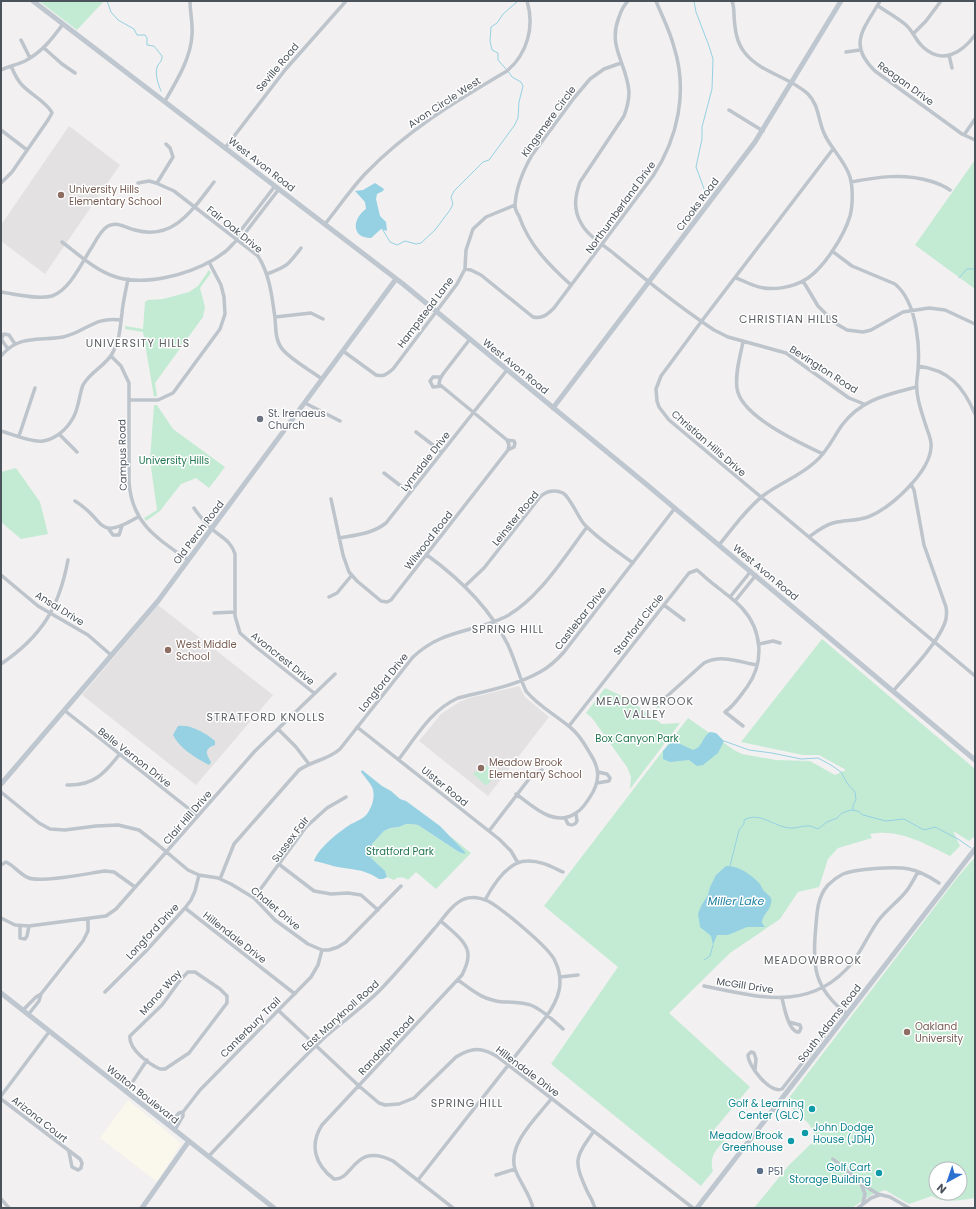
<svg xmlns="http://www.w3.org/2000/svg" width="976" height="1209" viewBox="0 0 976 1209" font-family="Poppins,sans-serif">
	<rect width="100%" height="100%" fill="#f2f0f0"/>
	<!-- commercial -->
	<path fill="#faf7ec" d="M128,1100L181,1143L173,1157L157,1182L100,1138Z"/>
	<!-- education -->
	<path fill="#e3e1e1" d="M69,126L120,165L45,274L1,241V225Z
		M158,605L273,695L196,785L82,695Z
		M519,686L525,697L549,717L488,796L419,741L441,714L459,702L469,698Z"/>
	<!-- green -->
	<path fill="#c3ebd4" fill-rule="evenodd" d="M39,1H104L77,30Z
		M975,160V289L915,245Z
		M209,270L211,273L200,288L205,307L203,317L155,383L157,396L154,397L143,332L125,329V326L143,329L145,302L148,300L163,299L189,292L198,286Z
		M154,405H157L173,429L225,467L209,488L196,478L181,484L160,511L146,521L144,518L157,510L150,460Z
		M16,468L40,502L48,534L21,539L1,522V472Z
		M822,639L975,769V836L969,841L953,831L960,846L950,856C926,844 898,828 870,834L872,838L838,848L828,859L819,887L798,892L780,919L730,953L669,1013L750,1087L713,1131L724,1141C715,1151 709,1157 713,1171L701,1186L551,1064L618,967L544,906L688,718L734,750L742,754L776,760L810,761L835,775L846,770L819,755H803L741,742Z
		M605,688L628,699L651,716L659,704L661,705L652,717L662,724L680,723L630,789L631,777L627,767L592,718L586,713Z
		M482,766H487L498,773L487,785H485L473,774Z
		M408,823L418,825L459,852H465L458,847L450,836L471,853L436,889L416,872L408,880C404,877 399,876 394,880L387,877L386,873L371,858L372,844L384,831L390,828L399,827Z
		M975,857V1198C961,1200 944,1204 932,1196L909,1204L885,1190L871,1195L852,1208H754L789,1165L817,1138L809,1124L803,1118L785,1103L957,878ZM936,1169H960V1193H936Z"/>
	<!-- water -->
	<path fill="#95d1e3" d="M375,183L384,189L383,191L377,194L376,199L380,216L386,222L387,231L381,229L371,238C350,238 353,218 366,209L365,202L355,191L363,190Z
		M178,726C190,724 206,733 215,741V745L210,747C204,752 208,756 211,762L209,765C196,758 180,749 173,735Z
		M710,732L716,733L724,741L718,753L703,765L697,766L689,760L670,762L663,759V751L670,743L676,742L693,750C703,747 702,737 710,732Z
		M362,770L382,786L391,791L400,799L406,801L440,826L465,852V854L459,852L418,825L411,824H406L399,827L390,828L384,831L372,844L371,858L385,871L387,877L383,879H379C363,868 351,870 333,866C327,864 320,862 314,861C318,848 340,831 351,824C357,821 363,819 367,814C372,807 376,796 372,787C369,782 365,777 361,772Z
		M726,866C737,865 751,874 759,883C761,885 762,888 764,891C768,895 773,897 771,903C770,911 762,915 762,923L765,927H747L728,935H717L713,945L711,936L700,927L698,914L701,906L708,895L710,887L716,875Z"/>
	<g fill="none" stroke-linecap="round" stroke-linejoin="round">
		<!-- stream -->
		<path stroke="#95d1e3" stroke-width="1" d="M107,1L111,12L118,20L134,29L137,35H145L147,38V45L154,46L162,56C162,61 161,61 158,65C154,72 158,84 161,91
			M694,1L696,12L709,46L713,59L712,89L702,127V139L696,167L706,194
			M506,69L498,60V53L492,50L490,41L491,27L497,23L503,14L518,1
			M383,230L390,242L397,245L405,241L416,244L421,243L435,230L450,210L453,204L451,197L454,191L483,162L489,160L514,126L518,118L519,102L523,86L521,82L512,77L508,71
			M959,278L967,269H975
			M724,741L749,750L772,753L801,759L818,758L831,765L841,772L847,783L855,792L856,800L853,805V810
			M730,866L739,830L744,824V820C760,811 774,827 790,828C796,829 803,825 809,826C812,826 815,828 818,829L827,822L837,818L842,813L851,810L858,811L863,815L886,821L904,819L924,830L935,827L958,839L971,848
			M704,960L710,956L713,945"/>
		<!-- street -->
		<path stroke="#bdc4cb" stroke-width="3.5" d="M628,1C624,5 621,11 619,17C607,47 627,63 629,92C629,100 627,108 624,116L580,182C575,196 573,209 581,223C587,235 602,244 612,252C645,279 678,306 714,330L728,337L786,353L849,398L864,404
			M732,1C734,6 734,11 734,16C735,29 736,42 745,53C761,73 790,77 808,94C819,105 818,120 824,133C830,148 845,160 850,177C853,188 853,205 850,216C844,236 825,266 808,278C793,288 770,292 753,285C747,283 742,280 736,278
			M880,1C864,29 847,44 875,71L962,134L975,140
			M878,6C887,12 897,17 906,25C913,31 916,41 923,47C942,65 962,53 975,35
			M913,34L926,21L941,1
			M21,40L30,58
			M44,48L62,64L75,73
			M846,52L860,50
			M949,55L952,68
			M1,70C9,66 17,65 25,61C42,52 52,39 63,24
			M165,101C176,82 191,58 192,35C193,24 190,12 190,1
			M729,110L763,131
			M1,130L27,150
			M964,135L975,119
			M225,148L285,70L346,1
			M833,149L701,322L661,376L656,389L657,401L659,407L669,420L975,676
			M851,182C878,177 903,173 930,181C937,183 944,186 950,190
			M1,183L12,172L48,120L52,113C49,104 29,93 22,85C17,80 14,73 11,66
			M138,183L149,181L156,183L174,191L258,256C270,275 272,297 275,318C276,329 275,341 283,350C293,361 310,370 322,379
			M157,183L173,157L170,148L166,144
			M325,224C338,208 350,190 365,174C406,131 456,101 507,71C527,54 535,27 527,1
			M237,239L238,234L275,186
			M62,242C78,254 96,271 116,277C145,286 187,275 213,260C218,257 222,254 226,251C232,246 235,240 242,237L279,189
			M465,269L471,270L481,275L533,317C542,319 547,315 554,308L653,176C678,138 688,91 674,47C670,31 662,16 656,1
			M267,274C288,266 288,265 301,248
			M803,281L818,306L835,323L847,330L863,332L871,330L903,312L929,308L945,310L975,324
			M571,285C549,265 529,245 519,216C517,213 515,208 515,205C516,188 524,169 532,155L574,98L590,79L604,69L621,63
			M1,292C15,294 39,300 52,296C70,290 82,262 92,247C96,240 101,230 108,226C118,221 126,228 135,230C174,241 193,209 214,182
			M275,317L311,313L323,319
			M743,342C740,357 735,373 737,388C740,416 800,443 823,454
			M8,349L1,339L4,334L9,335L15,344
			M343,351L376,375C384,377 387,374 393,369L457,284L465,269L466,250L473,229L486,217L515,205
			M1,356C6,350 11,346 18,343C32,337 48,340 63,337C86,332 94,316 121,320
			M111,356L121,366L129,383V482C132,524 157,538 188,560
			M918,366C949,370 963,386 975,414
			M441,377H433L430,381L433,387L441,386
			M129,400H158L173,393L220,329L225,314L224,297L221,285L209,262
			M305,403L340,421
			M1,431C12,434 32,443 43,441C56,439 67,429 73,418C79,408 79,395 83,385C90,372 105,366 112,354C120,341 120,327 122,313C123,301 126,290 128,279
			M416,432L442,452
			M59,434L77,452
			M19,436L35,388
			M507,440L514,441L515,443L514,447L508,450
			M384,473L410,493
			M331,499L343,555L349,572L357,581L381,601L387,602L391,600L508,450L509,445L507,440L439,384L440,379L443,374L470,339
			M75,501C107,520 95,542 138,517
			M194,508C199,516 205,522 211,528C220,537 231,540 235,554V616L240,633L256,647L314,693
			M108,528L113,535H119L122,526
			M809,537C817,531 823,526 833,523C844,520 857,521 868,517C891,508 930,472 931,447C932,440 928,433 926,426C921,411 915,394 917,379C921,351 918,303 895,284L852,266L832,251
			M339,538C356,535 372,534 386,523L507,370
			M719,545C733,528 746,509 764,495C780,483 800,476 815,462C827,452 833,438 842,425C862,399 886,395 916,387
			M427,555C460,579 490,608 508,645C515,660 519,676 526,691C538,706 556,715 571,728C580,735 585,745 591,755C599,768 600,778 593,792C589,799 583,809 576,813C554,828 533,806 516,794
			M1,575L38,606L88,635L111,655
			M465,586L484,568L540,497C546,491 555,489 563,493C570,497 578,517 584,524C598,539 617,551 633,563
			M329,597L337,593L352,575
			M730,597L751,571
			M735,601L756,575
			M664,605L684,620
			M214,613L235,612
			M759,644L773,641L780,643
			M1,664C42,636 59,608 68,560
			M893,691C908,674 936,645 944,625C947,619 947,613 946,607L924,545L914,490L911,484
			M665,698L704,663C722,654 739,662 757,665
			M64,710L198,816
			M569,726L689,573L697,570C703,575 709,581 716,586C724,593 734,599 742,608C762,630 765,662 747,687C740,696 735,705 725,712L743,726
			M357,727L499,839L511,851L518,863
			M278,729L296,747L309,764
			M399,759C416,737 431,710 458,698C485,691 515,686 540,672C549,667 557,660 564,652L675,508
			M597,783L609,781L610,778L607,774L598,772
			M67,785C93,786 104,774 119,755
			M1,792L39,823L50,829L65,830L96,826L118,825L139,830L157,844L188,870L199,875L218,878L231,884L254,898L275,920L308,944L322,950H329L338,947L346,942L401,886
			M565,818L568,824C573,826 575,825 577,821L576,814
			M489,831L532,775L542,770
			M1,865L6,862C15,866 20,875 29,878C42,883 90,873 105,871L114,872L135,887
			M280,865L314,891L331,894L348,893L361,895L378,910
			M220,879L234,844L299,770C311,761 328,760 340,749L413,657C443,629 472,633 505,617C538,600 565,556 587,527
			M254,898L306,827L327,808L346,797
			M485,900C493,885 508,861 527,861C539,860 552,867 563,872
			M185,908L295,994
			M1,918L15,925L29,926L106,916L116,909L255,751L335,674
			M441,921C450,930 469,942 468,956C468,962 465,969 462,975L322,1125C309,1145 315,1165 334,1179C353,1181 354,1141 393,1161L453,1208
			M20,926V938L25,939L27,936L29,926
			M188,972H195L220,989L227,996V1003L189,1053L165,1069H160C149,1064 128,1049 130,1036L162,1005L181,979Z
			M560,977L578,975
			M458,980C473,991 483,1000 503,1002C513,1002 524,1002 533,1006C545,1012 554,1021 563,1029
			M704,986C758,997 811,1013 852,963C862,950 868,935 878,921C885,911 895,904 903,895C910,888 913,880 918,872
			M105,992L146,951L185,908L191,900L195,891L199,875
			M782,998C784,1007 788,1029 797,1032H799L801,1028L800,1025L789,1022
			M23,1010L36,997L41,994L83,941L88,931V919
			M279,1011L359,1086L379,1103L385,1105L399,1104L414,1098L456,1057C472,1047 482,1047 498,1057L693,1208
			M847,1014C813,988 812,965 816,925C817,911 818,896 828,885C832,881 837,877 843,874C855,869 895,866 909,869C920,871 930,877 939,883
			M28,1015L39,1001L41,994
			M755,1070L756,1059L754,1053L751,1052L748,1055C748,1066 770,1094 782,1089L843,1011
			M126,1092L147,1060
			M1,1096L49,1032
			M1,1099L80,1159L82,1163L81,1168L78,1170L72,1167L69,1152
			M183,1112L200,1090L311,977L318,965L322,950
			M168,1125L179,1113L183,1112V1116L175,1130
			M594,1131C575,1158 573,1160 587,1191C590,1196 593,1202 595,1208
			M209,1156C247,1116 285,1075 325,1037C344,1020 365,1006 382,988C400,969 417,949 434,929C443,919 452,904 464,899C472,896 481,898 488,901C501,908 550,948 555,961C565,982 559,999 546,1017L418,1180
			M833,1159L865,1186L878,1194L890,1197L909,1208
			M496,1175L515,1169
			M861,1184L865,1194L863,1203
			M1,1199L9,1208
			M533,1208C530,1194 520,1183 515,1169C507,1144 538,1116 552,1098
			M858,1208L871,1198L879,1195"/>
		<!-- secondary -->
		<path stroke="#bec6cf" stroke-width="5" d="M33,1L403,284L646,484L975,760
			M553,408L755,142L841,1
			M1,784L158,601L396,279
			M1,993L274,1208
			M142,1208L189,1141
			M697,1208L975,849"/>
	</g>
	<!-- markers -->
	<g fill="#8d6e63" stroke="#fff" stroke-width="1.5">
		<circle cx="61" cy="195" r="4"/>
		<circle cx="168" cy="650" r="4"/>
		<circle cx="481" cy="768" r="4"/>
		<circle cx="907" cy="1032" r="4"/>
	</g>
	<circle fill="#6b7280" stroke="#fff" stroke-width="1.5" cx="260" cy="419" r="4"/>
	<g fill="#0f9aa8" stroke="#fff" stroke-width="1.5">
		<circle cx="812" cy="1109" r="4"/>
		<circle cx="805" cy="1133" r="4"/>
		<circle cx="791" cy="1141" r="4"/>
		<circle cx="879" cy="1173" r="4"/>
	</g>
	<circle fill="#5c6f8a" stroke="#fff" stroke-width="1.5" cx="760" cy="1171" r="4"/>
	<g text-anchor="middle" stroke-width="3" stroke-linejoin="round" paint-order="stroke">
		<!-- street labels -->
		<g font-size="10" fill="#4a535b" stroke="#fff">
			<text transform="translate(277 67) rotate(-50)" y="4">Seville Road</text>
			<text transform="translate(906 83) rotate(36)" y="4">Reagan Drive</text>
			<text transform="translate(444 102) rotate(-33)" y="4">Avon Circle West</text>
			<text transform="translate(548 121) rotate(-54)" y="4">Kingsmere Circle</text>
			<text transform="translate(262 164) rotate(38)" y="4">West Avon Road</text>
			<text transform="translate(697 204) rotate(-53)" y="4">Crooks Road</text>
			<text transform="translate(620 207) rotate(-54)" y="4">Northumberland Drive</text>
			<text transform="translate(235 229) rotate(39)" y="4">Fair Oak Drive</text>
			<text transform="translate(425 312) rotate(-53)" y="4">Hampstead Lane</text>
			<text transform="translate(516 366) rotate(39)" y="4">West Avon Road</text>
			<text transform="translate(824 369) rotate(33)" y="4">Bevington Road</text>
			<text transform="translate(709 443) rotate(41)" y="4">Christian Hills Drive</text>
			<text transform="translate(122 455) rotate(-91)" y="4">Campus Road</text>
			<text transform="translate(425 461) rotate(-52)" y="4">Lynndale Drive</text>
			<text transform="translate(515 518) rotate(-51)" y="4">Leinster Road</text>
			<text transform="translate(198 532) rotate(-53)" y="4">Old Perch Road</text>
			<text transform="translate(428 540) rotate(-52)" y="4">Wilwood Road</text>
			<text transform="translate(766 572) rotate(40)" y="4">West Avon Road</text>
			<text transform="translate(60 608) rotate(32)" y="4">Ansal Drive</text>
			<text transform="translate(580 618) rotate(-52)" y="4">Castlebar Drive</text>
			<text transform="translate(638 624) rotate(-52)" y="4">Stanford Circle</text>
			<text transform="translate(283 658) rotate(39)" y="4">Avoncrest Drive</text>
			<text transform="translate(383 682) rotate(-51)" y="4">Longford Drive</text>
			<text transform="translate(135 757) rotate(38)" y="4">Belle Vernon Drive</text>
			<text transform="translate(445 786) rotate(39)" y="4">Ulster Road</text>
			<text transform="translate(187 817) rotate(-49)" y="4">Clair Hill Drive</text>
			<text transform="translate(290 839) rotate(-53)" y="4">Sussex Fair</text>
			<text transform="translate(276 908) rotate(40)" y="4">Chalet Drive</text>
			<text transform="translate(152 931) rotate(-47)" y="4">Longford Drive</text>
			<text transform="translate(235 937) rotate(38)" y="4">Hillendale Drive</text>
			<text transform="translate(745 985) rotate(9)" y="4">McGill Drive</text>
			<text transform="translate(160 992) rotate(-48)" y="4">Manor Way</text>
			<text transform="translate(340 1015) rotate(-42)" y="4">East Maryknoll Road</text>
			<text transform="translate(829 1023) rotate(-52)" y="4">South Adams Road</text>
			<text transform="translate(250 1027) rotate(-45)" y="4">Canterbury Trail</text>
			<text transform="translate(386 1045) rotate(-47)" y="4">Randolph Road</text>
			<text transform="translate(528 1071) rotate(37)" y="4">Hillendale Drive</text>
			<text transform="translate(143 1094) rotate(38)" y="4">Walton Boulevard</text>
			<text transform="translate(40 1119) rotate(38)" y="4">Arizona Court</text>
		</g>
		<!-- education labels -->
		<g font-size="10" fill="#785e54" stroke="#fff" text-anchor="start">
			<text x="69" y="193">University Hills<tspan x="69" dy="12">Elementary School</tspan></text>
			<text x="176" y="648">West Middle<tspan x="176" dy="12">School</tspan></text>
			<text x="489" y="766">Meadow Brook<tspan x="489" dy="12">Elementary School</tspan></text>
			<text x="915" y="1030">Oakland<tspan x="915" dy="12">University</tspan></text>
		</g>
		<!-- worship labels -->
		<g font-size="10" fill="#5b616d" stroke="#fff" text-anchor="start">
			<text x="268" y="417">St. Irenaeus<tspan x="268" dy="12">Church</tspan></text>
		</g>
		<!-- park labels -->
		<g font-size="10" fill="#21764e" stroke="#fff">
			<text x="174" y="464">University Hills</text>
			<text x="637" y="742">Box Canyon Park</text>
			<text x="400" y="855">Stratford Park</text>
		</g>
		<!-- culture labels -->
		<g font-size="10" fill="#0d838f" stroke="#fff" text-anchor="end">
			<text x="804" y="1107">Golf &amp; Learning<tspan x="804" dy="12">Center (GLC)</tspan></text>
			<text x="813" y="1131" text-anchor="start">John Dodge<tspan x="813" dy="12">House (JDH)</tspan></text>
			<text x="783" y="1139">Meadow Brook<tspan x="783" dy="12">Greenhouse</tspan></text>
			<text x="871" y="1171">Golf Cart<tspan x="871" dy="12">Storage Building</tspan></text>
		</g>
		<!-- service labels -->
		<g font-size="10" fill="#4e5e75" stroke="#fff" text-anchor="start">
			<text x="768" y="1175">P51</text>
		</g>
		<!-- neighbourhood labels -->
		<g font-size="11" letter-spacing="1" fill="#5d6064" stroke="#fff">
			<text x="789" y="323">CHRISTIAN HILLS</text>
			<text x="138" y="347">UNIVERSITY HILLS</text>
			<text x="508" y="633">SPRING HILL</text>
			<text x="645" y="705">MEADOWBROOK<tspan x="645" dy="13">VALLEY</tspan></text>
			<text x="266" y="721">STRATFORD KNOLLS</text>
			<text x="813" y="964">MEADOWBROOK</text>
			<text x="467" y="1107">SPRING HILL</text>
		</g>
		<!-- water labels -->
		<g font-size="11" font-style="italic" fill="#1b7f9d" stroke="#fff">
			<text x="736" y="905">Miller Lake</text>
		</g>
	</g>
	<!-- border -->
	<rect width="976" height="1209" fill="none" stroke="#4a535b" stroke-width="4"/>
	<!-- north arrow -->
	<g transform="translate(948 1181) rotate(220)"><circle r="19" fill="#ffffff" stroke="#b7babd"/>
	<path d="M0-3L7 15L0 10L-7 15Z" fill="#2c70d0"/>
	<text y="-6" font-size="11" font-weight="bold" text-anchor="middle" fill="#4a535b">N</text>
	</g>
</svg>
